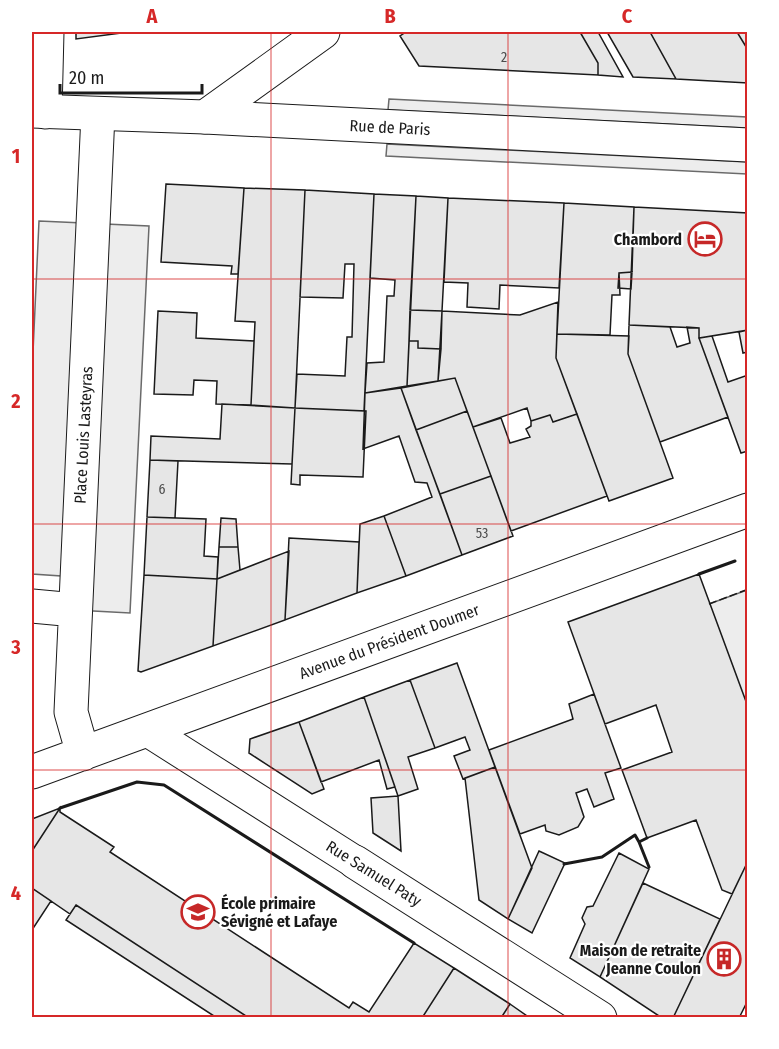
<svg xmlns="http://www.w3.org/2000/svg" width="779" height="1049" viewBox="0 0 779 1049" font-family="'Fira Sans Condensed',sans-serif">
	<rect width="100%" height="100%" fill="#fff"/>
	<!-- parking -->
	<path fill="#ededed" stroke="#6a6a6a" stroke-width="1.5" d="M389,99L747,117V128L388,110Z
		M387,144L747,162V174L386,156Z
		M39,221L149,226L130,613L75,610L76,577L32,574V374Z
		M747,590V707L709,604Z"/>
	<!-- building -->
	<path fill="#e6e6e6" stroke="#1a1a1a" stroke-width="1.5" d="M76,32H129L76,39Z
		M406,32H580L598,63V75L419,66L400,36Z
		M580,32H598L623,77L598,75V63Z
		M607,32H650L676,79L633,77Z
		M650,32H737L748,50V83L676,79Z
		M737,32H748V50Z
		M166,184L244,188L238,274H231L232,266L161,262Z
		M244,188L305,190L295,408L251,405L255,322L235,321Z
		M305,190L374,194L364,411L295,408L297,374L345,376L347,337H352L354,264H345L343,298L300,297Z
		M374,194L416,196L407,386L365,393L367,363L384,362L387,296H394L395,280L370,278Z
		M416,196L448,198L442,311L410,310Z
		M448,198L564,203L559,288L500,285L499,309L467,307L468,283L444,282Z
		M564,203L634,207L632,272L619,273L620,295H612L610,335L557,334Z
		M634,207L748,213V330L699,338V328L629,325Z
		M632,272L631,289L618,288L619,273Z
		M558,302L556,358L577,414L553,422L550,415L531,421L527,408L473,427L455,378L438,381L442,311L520,315Z
		M410,310L442,311L441,349L418,348V341H409Z
		M158,311L197,313L196,338L254,341L251,405L216,404L217,381L194,380L193,395L154,394Z
		M629,325L670,327L677,347L690,343L687,327L699,328V338L728,417L660,442L628,354Z
		M748,330V352L743,353L739,332Z
		M557,334L629,336L628,354L673,478L609,501L556,358Z
		M712,336L728,382L748,375V451L741,453L699,338Z
		M409,341H418V348L441,349L438,381L407,386Z
		M455,378L467,411L416,430L401,388Z
		M401,388L462,555L406,576L384,516L432,497L427,483L415,482L399,436L363,449L365,393Z
		M222,404L295,408L292,464L150,460L151,436L220,439Z
		M295,408L366,411L363,477L300,475V485L291,484Z
		M467,411L491,476L440,494L416,430Z
		M577,414L607,496L511,531L473,427L501,418L510,443L530,437L526,429L531,426V421L550,415L553,422Z
		M150,460L178,461L175,518L147,517Z
		M491,476L513,536L462,555L440,494Z
		M384,516L406,576L357,593L360,524Z
		M147,517L206,519L204,556L218,557L217,579L144,575Z
		M221,518L236,519L238,547H219Z
		M289,538L359,542L357,593L285,620Z
		M219,547H238L240,570L217,579Z
		M289,551L285,620L213,646L217,579Z
		M699,574L748,707V861L732,894L722,890L696,820L647,838L622,770L672,752L656,705L605,724L568,622Z
		M144,575L217,579L213,646L141,672L138,671Z
		M457,663L495,767L463,779L454,756L470,750L465,737L435,748L410,680Z
		M410,680L435,748L408,757L418,789L398,796L364,697Z
		M594,694L621,768L605,773L614,799L594,807L587,789L576,793L584,817L578,827L559,835L546,831L545,825L520,834L489,750L573,719L569,704Z
		M364,697L395,787L387,789L379,760L321,782L299,722Z
		M299,722L324,789L312,794L249,753L250,739Z
		M495,767L532,868L508,919L479,900L465,778Z
		M398,796L401,851L373,833L371,798Z
		M60,808L32,851V819Z
		M60,808V812L114,847L110,852L349,1008L353,1002L369,1012L414,943L454,968L422,1018H249L76,905L70,914L32,888V851Z
		M539,851L565,863L532,933L508,919Z
		M619,853L649,869L600,977L570,958L585,924L582,918L587,907L593,906Z
		M748,861V1000L739,1018H673Z
		M643,883L720,919L673,1018H662L600,977Z
		M32,888L51,901L32,930Z
		M76,905L249,1018H217L66,920Z
		M454,968L510,1004L501,1018H422Z
		M510,1004L530,1018H501Z"/>
	<g fill="none" stroke-linecap="round" stroke-linejoin="round">
		<defs>
			<path id="pedestrian" d="M147,730L355,862"/>
			<path id="minor" d="M45,112L47,32
				M205,117L748,145
				M32,606L75,610
				M83,754L71,712L98,114
				M32,772L748,510
				M355,862L600,1018"/>
			<path id="tertiary" d="M32,111L205,117L323,32"/>
		</defs>
		<!-- pedestrian casing -->
		<use href="#pedestrian" stroke="#1a1a1a" stroke-width="34"/>
		<!-- minor casing -->
		<use href="#minor" stroke="#1a1a1a" stroke-width="35"/>
		<!-- tertiary casing -->
		<use href="#tertiary" stroke="#1a1a1a" stroke-width="35"/>
		<!-- pedestrian -->
		<use href="#pedestrian" stroke="#fff" stroke-width="32"/>
		<!-- minor -->
		<use href="#minor" stroke="#fff" stroke-width="33"/>
		<!-- tertiary -->
		<use href="#tertiary" stroke="#fff" stroke-width="33"/>
		<!-- fence -->
		<path stroke="#1a1a1a" stroke-width="1.5" stroke-dasharray="8 3" stroke-linecap="butt" d="M709,604L746,590"/>
		<!-- wall -->
		<path stroke="#1a1a1a" stroke-width="3" d="M699,574L735,561
			M60,808L137,782L164,785L414,943
			M647,838L639,842L649,867
			M564,864L602,857L635,835L639,842"/>
	</g>
	<!-- grid -->
	<path fill="none" stroke="#d62828" stroke-width="1.5" stroke-opacity="0.55" d="M271,32V1018M508,32V1018M32,279H748M32,524H748M32,770H748"/>
	<!-- icons -->
	<defs>
		<symbol id="hotel-ring" viewBox="-11 -11 22 22"><circle r="9.5" fill="#fff" stroke="#c62828" stroke-width="1.5"/><path d="M-6-4.5h1.5V1H6V5H4.5V3h-9V5H-6ZM-4 0a1.8 1.8 0 1 1 3.6 0ZM.5 0V-2.5h3Q6-2.5 6 0Z" fill="#c62828"/></symbol>
		<symbol id="school-ring" viewBox="-11 -11 22 22"><circle r="9.5" fill="#fff" stroke="#c62828" stroke-width="1.5"/><path d="M0-5L7-2L0 1L-7-2ZM-4 1L0 2.5L4 1V4Q0 6-4 4Z" fill="#c62828"/></symbol>
		<symbol id="building-ring" viewBox="-11 -11 22 22"><circle r="9.5" fill="#fff" stroke="#c62828" stroke-width="1.5"/><path d="M-4-6H4V6H1V3H-1V6H-4ZM-2.5-4.3h1.7v1.8h-1.7ZM.8-4.3h1.7v1.8H.8ZM-2.5-1h1.7V.8h-1.7ZM.8-1h1.7V.8H.8Z" fill="#c62828"/></symbol>
	</defs>
	<g fill-rule="evenodd">
		<use href="#hotel-ring" x="686" y="220" width="38" height="38"/>
		<use href="#school-ring" x="179" y="893" width="38" height="38"/>
		<use href="#building-ring" x="705" y="940" width="38" height="38"/>
	</g>
	<g text-anchor="middle" stroke-width="4.5" stroke-linejoin="round" paint-order="stroke">
		<!-- number labels -->
		<g font-size="14" fill="#4d4d4d">
			<text x="504" y="62">2</text>
			<text x="162" y="494">6</text>
			<text x="482" y="538">53</text>
		</g>
		<!-- street labels -->
		<g font-size="16" fill="#1a1a1a" stroke="#fff">
			<text transform="translate(390 127) rotate(3)" y="6">Rue de Paris</text>
			<text transform="translate(83 435) rotate(-87)" y="6">Place Louis Lasteyras</text>
			<text transform="translate(389 641) rotate(-20)" y="6">Avenue du Président Doumer</text>
			<text transform="translate(374 873) rotate(32)" y="6">Rue Samuel Paty</text>
		</g>
		<!-- poi labels -->
		<g font-size="16" font-weight="bold" fill="#1a1a1a" stroke="#fff" text-anchor="end">
			<text x="682" y="245">Chambord</text>
			<text x="221" y="909" text-anchor="start">École primaire<tspan x="221" dy="18">Sévigné et Lafaye</tspan></text>
			<text x="701" y="956">Maison de retraite<tspan x="701" dy="18">Jeanne Coulon</tspan></text>
		</g>
	</g>
	<!-- border -->
	<rect width="779" height="1049" fill="none" stroke="#ffffff" stroke-width="66"/>
	<!-- scale -->
	<path d="M60 84v9h142v-9" fill="none" stroke="#1a1a1a" stroke-width="3"/>
	<text x="69" y="84" font-size="18" fill="#1a1a1a" stroke="#ffffff" stroke-width="4.5" paint-order="stroke">20 m</text>
	<rect x="33" y="33" width="713" height="983" fill="none" stroke="#d62828" stroke-width="2"/>
	<g font-size="20" text-anchor="middle" font-weight="bold" fill="#d62828">
		<text x="152" y="23">A</text>
		<text x="390" y="23">B</text>
		<text x="627" y="23">C</text>
		<text x="16" y="163">1</text>
		<text x="16" y="408">2</text>
		<text x="16" y="654">3</text>
		<text x="16" y="900">4</text>
	</g>
</svg>
